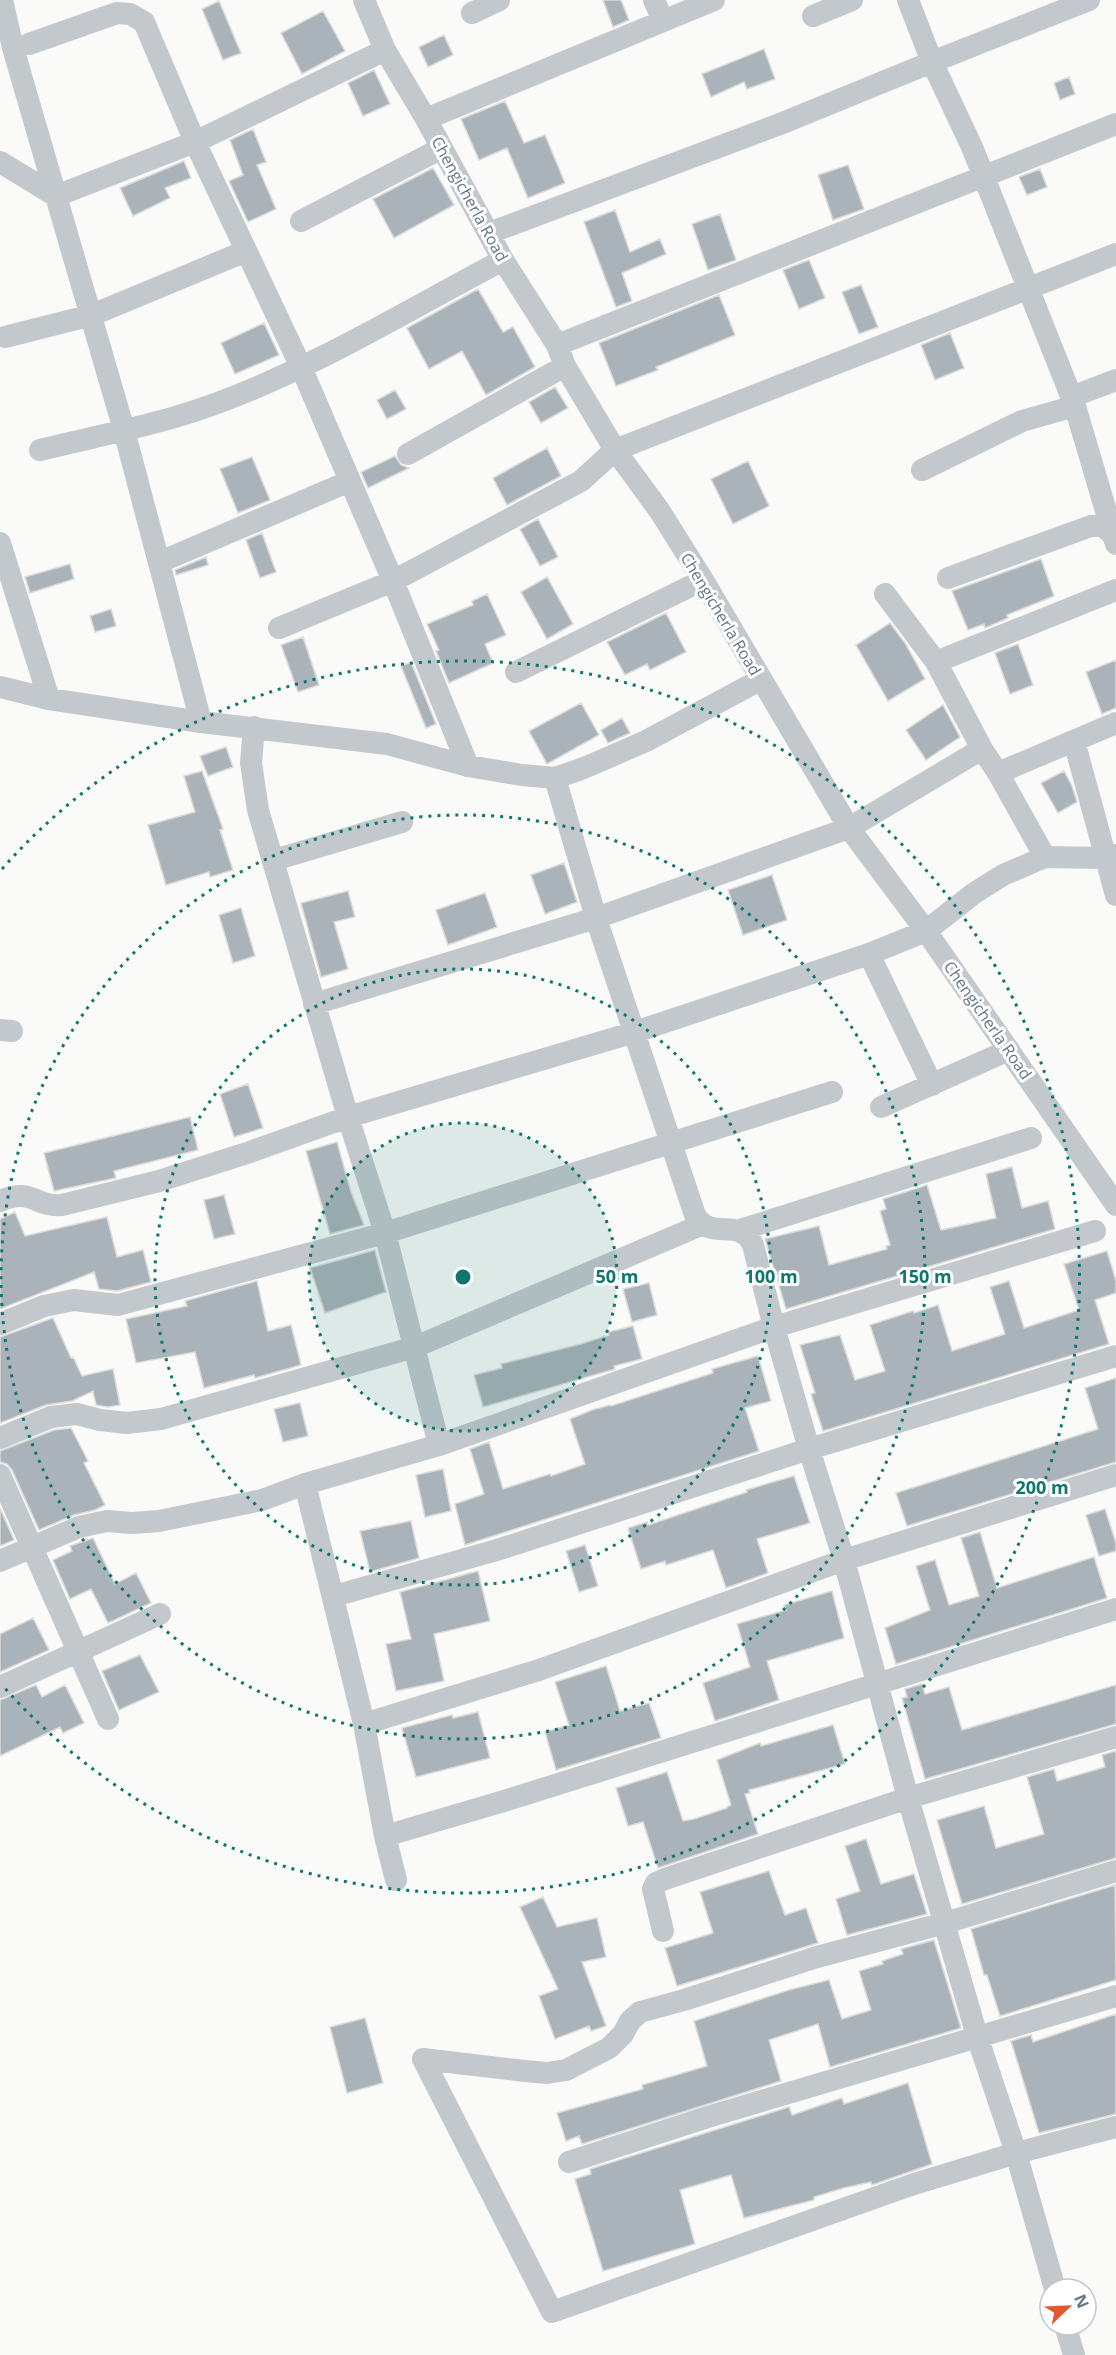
<svg xmlns="http://www.w3.org/2000/svg" width="1116" height="2355" viewBox="0 0 1116 2355" font-family="'Open Sans',sans-serif">
	<rect width="100%" height="100%" fill="#fafaf8"/>
	<!-- building -->
	<path fill="#aab3b9" stroke="#dcdcda" stroke-width="1.5" d="M603,0H621L629,20L613,27Z
		M219,1L241,53L223,60L202,9Z
		M323,11L345,51L302,74L281,33Z
		M444,35L453,55L428,67L419,47Z
		M764,49L775,79L747,89L744,82L711,97L702,74Z
		M374,70L390,104L363,116L348,83Z
		M1069,77L1075,94L1060,100L1054,83Z
		M505,101L524,143L545,135L565,183L528,198L507,148L479,160L461,119Z
		M253,129L266,162L257,165L276,209L248,222L229,181L243,175L230,140Z
		M184,161L191,178L165,188L170,198L133,216L120,188Z
		M848,165L864,209L833,220L818,175Z
		M433,168L454,205L394,238L373,199Z
		M1040,169L1047,187L1027,195L1019,177Z
		M615,210L630,252L660,239L666,254L622,273L632,301L616,307L584,222Z
		M720,214L736,260L708,270L692,224Z
		M809,260L825,298L799,309L783,270Z
		M861,285L878,327L859,334L842,292Z
		M478,289L503,332L513,327L535,367L486,395L462,351L429,369L407,328Z
		M719,295L735,335L656,367L658,370L616,386L599,343Z
		M264,323L279,355L235,374L221,343Z
		M950,333L964,368L935,380L921,345Z
		M555,387L568,408L541,423L529,402Z
		M395,390L406,409L387,419L377,400Z
		M547,448L561,476L507,505L493,478Z
		M395,456L401,465L409,468L368,488L361,472Z
		M252,457L270,500L238,513L220,469Z
		M748,461L769,506L733,524L711,479Z
		M538,519L558,557L540,566L520,529Z
		M262,533L276,572L260,578L246,540Z
		M206,557L208,565L176,575L175,570Z
		M1041,559L1054,596L1007,615L1008,618L985,628L984,624L968,630L952,591Z
		M70,564L74,579L30,593L25,577Z
		M547,577L573,624L547,639L521,592Z
		M487,594L506,635L485,644L493,663L449,683L436,651L439,650L427,624L473,605L472,601Z
		M111,609L116,626L95,632L90,616Z
		M666,613L686,652L650,670L647,664L625,675L607,642Z
		M890,623L905,643L925,679L888,701L856,645Z
		M303,637L319,685L298,692L281,645Z
		M1018,644L1033,685L1010,694L995,653Z
		M1116,660V708L1102,714L1086,672Z
		M411,662L436,724L426,728L401,666Z
		M581,703L599,735L547,764L529,731Z
		M943,705L960,737L926,760L906,730Z
		M622,718L630,733L608,743L601,730Z
		M226,747L233,767L208,776L200,756Z
		M202,771L223,829L220,830L233,870L210,877L209,872L166,885L148,825L195,812L184,776Z
		M1064,771L1072,786L1077,802L1058,813L1041,783Z
		M564,863L577,902L545,914L531,875Z
		M772,875L787,920L743,935L728,890Z
		M348,891L355,917L334,922L348,969L321,977L301,903Z
		M485,893L497,927L448,945L436,910Z
		M241,908L255,956L233,963L219,915Z
		M248,1084L263,1128L234,1137L220,1094Z
		M190,1117L198,1150L114,1171L116,1178L54,1191L44,1153Z
		M337,1142L351,1192L364,1225L330,1234L306,1151Z
		M1012,1167L1022,1208L1048,1201L1055,1229L786,1309L765,1239L819,1226L829,1265L887,1249L886,1246L890,1245L880,1211L886,1209L883,1199L927,1185L941,1230L996,1218L986,1174Z
		M224,1195L235,1234L214,1239L204,1200Z
		M15,1212L25,1236L107,1217L117,1257L143,1250L151,1282L117,1291L99,1289L94,1272L0,1309V1219Z
		M375,1250L386,1292L325,1313L310,1268Z
		M1107,1251L1116,1281V1293L1095,1300L1109,1344L823,1431L811,1394L815,1393L800,1345L840,1335L855,1380L885,1371L870,1325L913,1311L914,1313L938,1305L952,1351L1005,1334L990,1287L1009,1281L1024,1328L1079,1310L1064,1264Z
		M257,1281L268,1331L291,1325L301,1365L255,1378L254,1375L204,1388L195,1352L136,1363L126,1319L187,1306L185,1301Z
		M649,1283L657,1315L632,1322L623,1289Z
		M53,1318L71,1358L73,1357L82,1376L113,1369L120,1405L108,1407L96,1405L93,1391L72,1401L46,1405L0,1423V1337Z
		M633,1326L642,1359L614,1366L615,1369L612,1370L483,1407L474,1375L502,1368L501,1364L581,1344L609,1335L608,1332Z
		M758,1356L771,1401L745,1408L759,1451L465,1545L455,1504L484,1494L470,1449L489,1442L503,1489L550,1474L551,1476L585,1464L570,1419L592,1410L610,1405L611,1406L713,1373L712,1369Z
		M1116,1378V1462L907,1526L896,1493L1098,1429L1085,1388Z
		M300,1403L308,1436L283,1442L274,1409Z
		M71,1428L88,1461L84,1463L105,1505L95,1510L74,1515L39,1530L12,1470L7,1464L0,1462V1451L54,1430Z
		M443,1469L451,1511L425,1517L416,1475Z
		M794,1476L810,1523L757,1539L768,1573L726,1588L713,1550L666,1565L665,1561L641,1569L628,1528L647,1522L648,1525L747,1492L746,1490Z
		M0,1508L14,1540L0,1546Z
		M1105,1509L1116,1543V1551L1099,1556L1086,1515Z
		M411,1521L419,1558L370,1572L360,1531Z
		M980,1532L997,1588L1094,1557L1107,1598L896,1664L885,1628L930,1610L916,1566L935,1560L949,1605L979,1596L961,1538Z
		M93,1538L115,1584L136,1573L151,1603L108,1623L91,1589L70,1599L53,1560L72,1551L70,1546Z
		M585,1545L598,1586L579,1592L566,1551Z
		M478,1571L490,1621L434,1634L444,1681L396,1691L386,1644L411,1639L400,1592Z
		M832,1591L844,1638L767,1661L779,1700L715,1721L703,1683L750,1667L737,1624L786,1610L784,1605Z
		M33,1618L49,1650L0,1672V1634Z
		M140,1655L159,1692L119,1710L102,1671Z
		M606,1666L620,1711L649,1703L661,1738L556,1770L545,1732L569,1725L555,1682Z
		M922,1684L925,1694L949,1687L962,1730L1116,1685V1724L925,1779L902,1698L907,1697L905,1689Z
		M36,1685L42,1697L65,1685L84,1723L63,1733L60,1727L0,1756V1700Z
		M478,1712L490,1758L416,1777L402,1728L452,1715L453,1718Z
		M833,1725L845,1764L749,1790L750,1793L745,1794L758,1834L658,1868L643,1822L628,1826L616,1788L667,1772L683,1821L694,1819L727,1808V1807L731,1805L717,1760L760,1743L761,1746Z
		M1116,1751V1858L962,1904L937,1820L984,1806L996,1848L1044,1834L1027,1777L1054,1769L1057,1781L1105,1767L1102,1755Z
		M866,1839L881,1884L914,1874L927,1914L847,1935L836,1899L860,1891L845,1846Z
		M769,1871L785,1915L806,1908L818,1943L677,1986L665,1948L713,1933L700,1892Z
		M1115,1885L1116,1980L1000,2016L987,1975H984L971,1929Z
		M543,1897L557,1927L597,1918L606,1957L582,1962L606,2026L591,2031L589,2026L555,2039L539,1996L558,1989L520,1907Z
		M934,1940L961,2028L830,2067L818,2024L769,2040L781,2081L582,2144L579,2136L566,2141L557,2113L643,2089L642,2085L707,2066L694,2021L789,1990L829,1980L842,2019L871,2010L859,1971L883,1964L882,1961L903,1954L901,1949Z
		M1116,2014V2114L1039,2133L1011,2041L1031,2035L1033,2042Z
		M365,2018L383,2083L347,2093L330,2027Z
		M908,2083L932,2164L872,2185L871,2182L844,2188L814,2197V2200L744,2218L731,2175L680,2190L695,2244L603,2271L575,2179L591,2174L590,2169L789,2107L792,2115L842,2098L844,2104Z"/>
	<g fill="none" stroke-linecap="round" stroke-linejoin="round">
		<!-- minor -->
		<path stroke="#c3c8cc" stroke-width="22" d="M2,0L13,48L124,430L201,722
			M364,0L385,50L426,119L503,260L557,345L565,366L615,450L659,510L703,580L849,828L926,931L1116,1205
			M654,0L663,21
			M472,13L499,0
			M813,16L852,0
			M29,44L117,13L130,14L144,22L195,142L301,367L393,581L468,766
			M426,119L714,0
			M0,162L56,196L195,142L385,50
			M301,221L442,148
			M489,233L780,124L932,62L908,0
			M5,337L92,315L246,251
			M557,345L1116,124
			M1071,397L1116,380
			M1075,406L1113,535
			M40,450C97,436 157,425 212,405C314,368 408,310 503,260
			M408,454L565,366
			M922,470L1022,421L1075,406L972,147L932,62L1089,0
			M0,543L49,699
			M160,562L350,481
			M948,578L1091,526H1103L1113,535L1116,544
			M885,594L936,662L982,749L998,773L1045,857
			M279,628L393,581L581,481L615,450L1116,254
			M936,662L1116,590
			M516,672L703,580
			M0,687L49,699L201,722L387,744L468,766L522,775L555,778L584,768L646,741L760,680
			M254,727L251,763L258,810L348,1117L385,1233L439,1445
			M1074,741L1116,895
			M998,773L1116,723
			M555,778L596,918L695,1215C712,1243 739,1215 753,1245L774,1327L809,1449L844,1560L908,1798L977,2036L1016,2153L1055,2289
			M274,860L402,822
			M869,954L932,1085
			M314,1004L596,918L849,828L982,749
			M0,1030L12,1031
			M881,1107L1009,1050
			M0,1201C33,1187 33,1207 62,1205L159,1181L247,1153L348,1117L635,1032L869,954L926,931L973,894L1003,875L1045,857L1105,858L1116,855
			M740,1230L1031,1138
			M0,1324L44,1306L74,1300L118,1305L385,1233L832,1092
			M0,1438L51,1417L77,1414L100,1420L127,1423L161,1419L415,1347L701,1225
			M0,1475L108,1719
			M305,1484L364,1724L385,1836L396,1880
			M0,1561L79,1527L107,1521L132,1523L159,1521L262,1500L305,1484L439,1445L774,1327L1095,1231
			M334,1596L497,1550L809,1449L1116,1356
			M0,1687L160,1614
			M364,1724L539,1670L844,1560L1116,1475
			M385,1836L504,1801L1116,1609
			M663,1931L653,1889L656,1883L665,1879L908,1798L1116,1737
			M423,2059L552,2312L911,2185L1016,2153L1116,2127
			M423,2059L525,2071L547,2073L566,2070L609,2048L623,2034L630,2021L640,2012L684,2000L817,1957L945,1923L1116,1871
			M569,2162L711,2116L1116,1996
			M1065,2325L1074,2355"/>
	</g>
	<!-- distance rings -->
	<circle cx="463" cy="1277" r="154" fill="#0f766e" fill-opacity=".12"/>
	<g fill="none" stroke="#0f766e" stroke-width="3" stroke-dasharray="3 6">
		<circle cx="463" cy="1277" r="154"/>
		<circle cx="463" cy="1277" r="308"/>
		<circle cx="463" cy="1277" r="462"/>
		<path d="M2 869A616 616 0 1 1 2 1685"/>
	</g>
	<g text-anchor="middle" stroke-width="6" stroke-linejoin="round" paint-order="stroke">
		<!-- street labels -->
		<g font-size="16" fill="#657683" stroke="#fff">
			<text transform="translate(470 199) rotate(61)" y="6">Chengicherla Road</text>
			<text transform="translate(721 614) rotate(59)" y="6">Chengicherla Road</text>
			<text transform="translate(988 1020) rotate(55)" y="6">Chengicherla Road</text>
		</g>
	</g>
	<circle cx="463" cy="1277" r="9" fill="#0f766e" stroke="#fff" stroke-width="3"/>
	<g font-size="18" text-anchor="middle" font-weight="bold" fill="#0f766e" stroke="#fff" stroke-width="6" stroke-linejoin="round" paint-order="stroke">
		<text x="617" y="1283">50 m</text>
		<text x="771" y="1283">100 m</text>
		<text x="925" y="1283">150 m</text>
		<text x="1042" y="1494">200 m</text>
	</g>
	<!-- north arrow -->
	<g transform="translate(1068 2307) rotate(67)"><circle r="28" fill="#ffffff" stroke="#c1c8cd" stroke-width="1.5"/>
	<path d="M0-4.5L10 22L0 15L-10 22Z" fill="#e4572e"/>
	<text y="-9" font-size="16" font-weight="bold" text-anchor="middle" fill="#657683">N</text>
	</g>
</svg>
